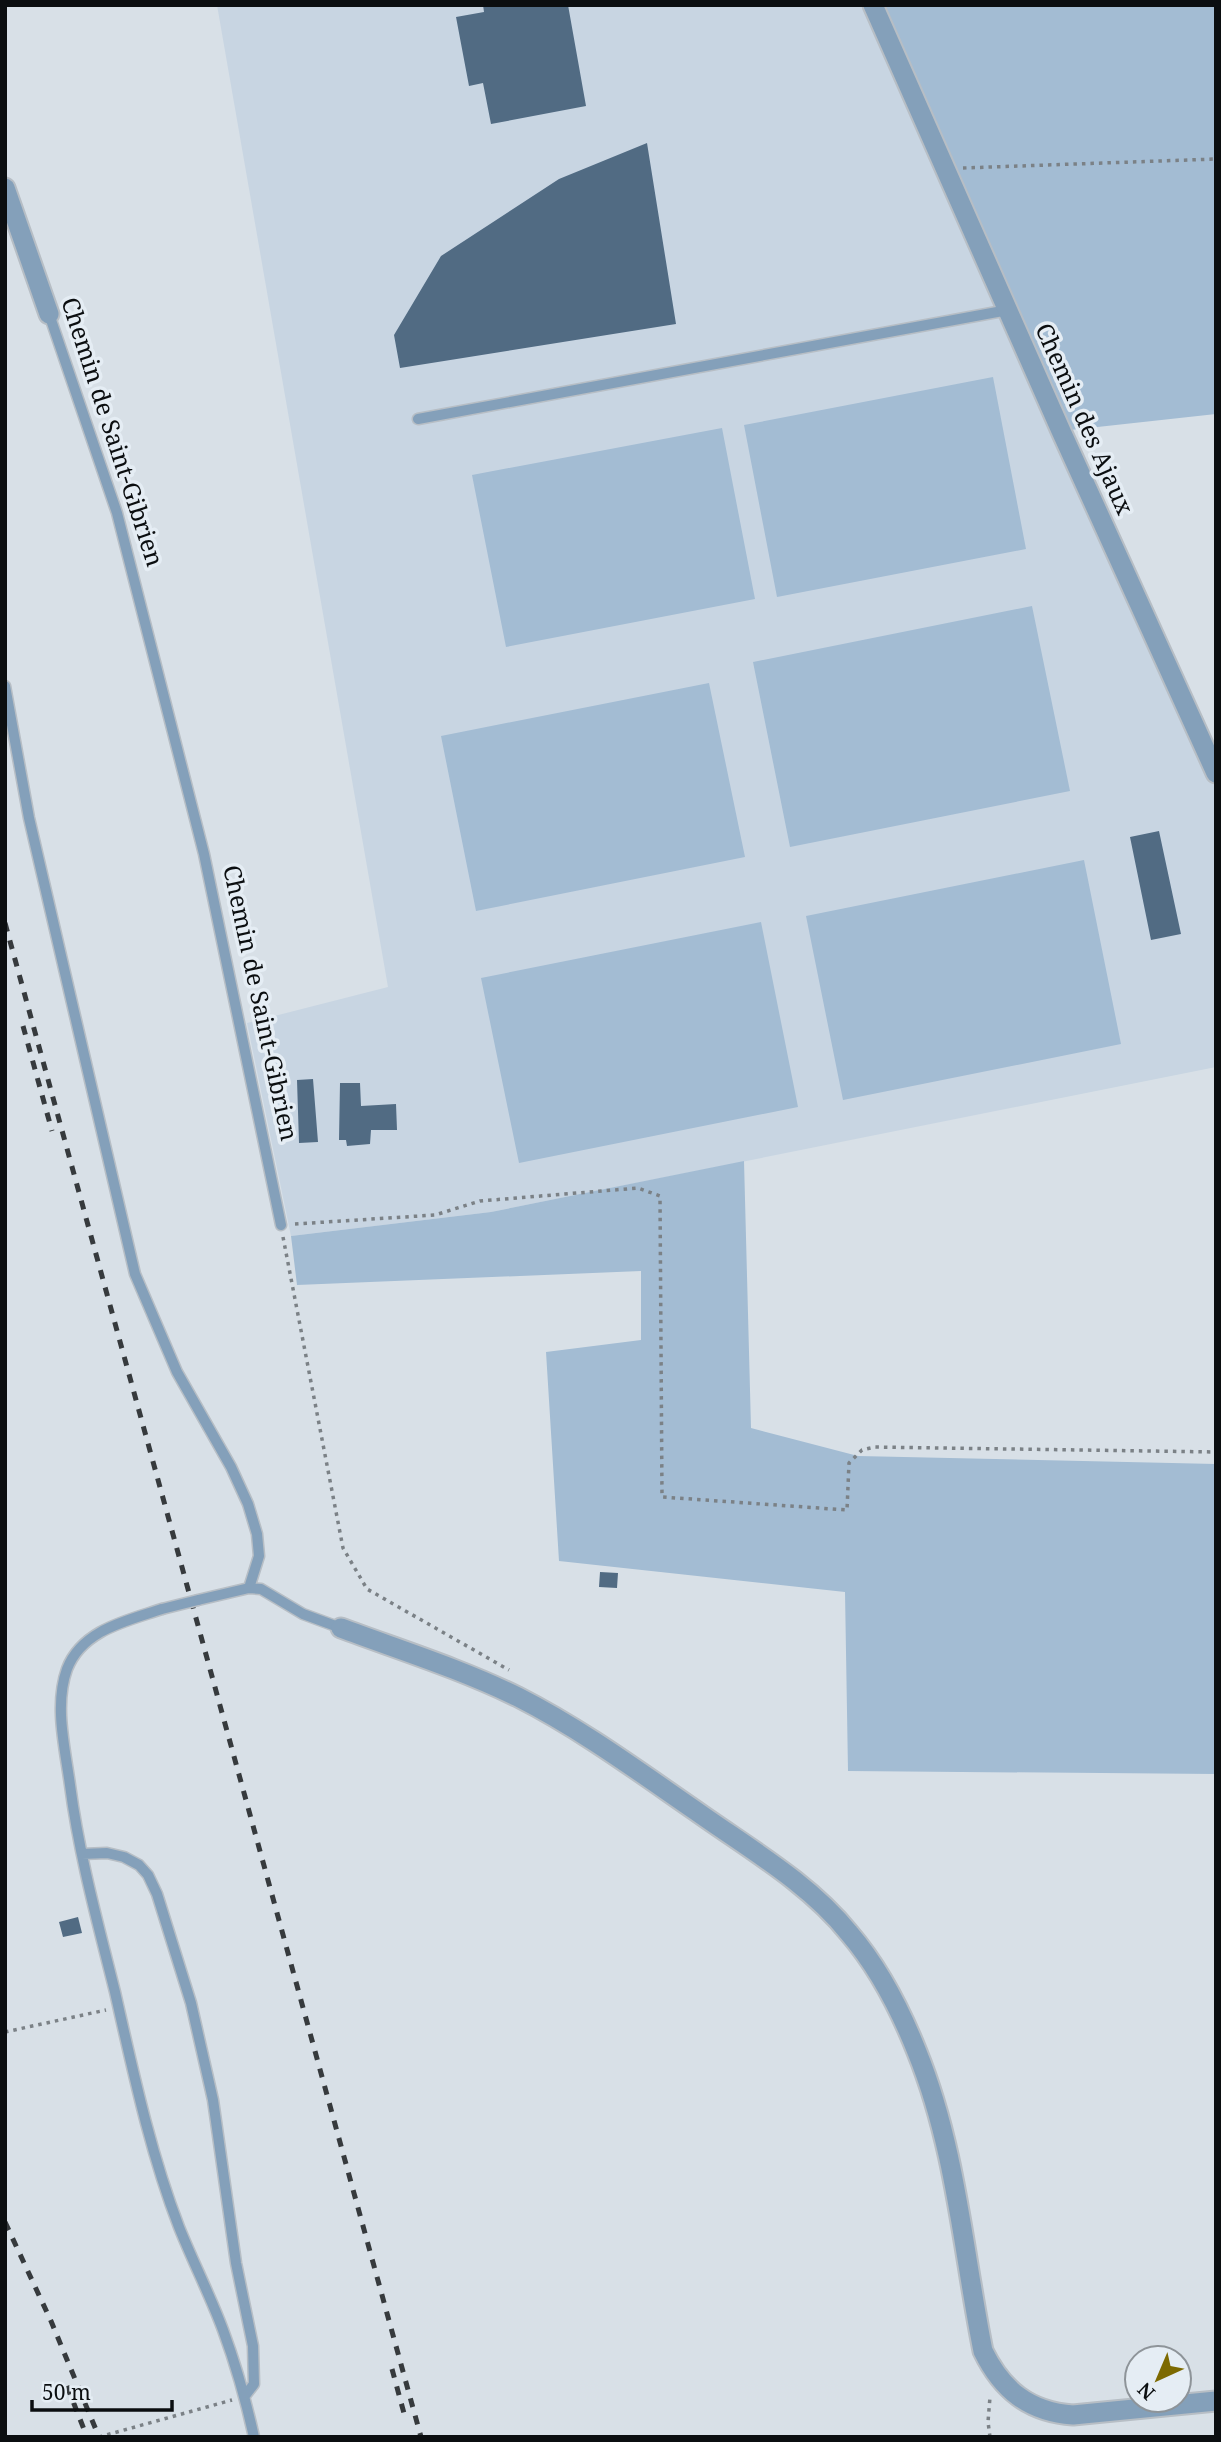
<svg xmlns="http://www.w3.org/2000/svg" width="1221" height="2442" viewBox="0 0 1221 2442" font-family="'Noto Serif',serif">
	<rect width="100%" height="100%" fill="#d8e0e7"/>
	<!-- built -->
	<path fill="#c8d5e2" d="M217,5H872L1009,310L1216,784V1067L491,1212L291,1236L247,1023L388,987Z"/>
	<!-- green -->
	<path fill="#a3bcd3" d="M883,5H1216V414L1061,431L908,85L919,84Z
		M993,377L1026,549L777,597L744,425Z
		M722,428L755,599L506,647L472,475Z
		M1032,606L1070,791L790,847L753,662Z
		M709,683L745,857L476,911L441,736Z
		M1084,860L1121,1044L843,1100L806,916Z
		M761,922L798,1107L519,1163L481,978Z
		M744,1161L751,1428L858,1456L1216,1464V1774L848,1771L845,1592L559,1561L546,1352L641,1340V1271L297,1285L291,1236L491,1212Z"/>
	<!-- building -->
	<path fill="#516b83" d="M483,5H568L586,106L491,124L483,83L469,86L456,17L484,12Z
		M647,143L676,324L400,368L394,335L441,256L559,179Z
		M1159,831L1181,934L1151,940L1130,837Z
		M313,1079L318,1142L299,1143L297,1080Z
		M340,1083H360L361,1106L396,1104L397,1130H371L370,1144L347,1146L346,1140H339Z
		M600,1572L618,1573L617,1588L599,1587Z
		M78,1917L82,1933L63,1937L59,1922Z"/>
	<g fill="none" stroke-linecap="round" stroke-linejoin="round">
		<defs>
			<path id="lane" d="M49,314L117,513L204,854L281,1225
				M418,419L1008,310
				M5,686L29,818L135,1274L177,1372L231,1467L248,1504L257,1534L259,1556L249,1588L198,1600
				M249,1588L261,1589L303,1614L341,1628
				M162,1609C126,1621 82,1630 67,1669C54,1705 65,1748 70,1785C79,1855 98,1924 115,1992C133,2071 150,2152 179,2227C193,2262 210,2295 223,2330C236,2365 246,2401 254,2437
				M82,1854L107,1853L124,1857L139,1865L148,1875L157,1894L191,2003L213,2100L236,2263L253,2346L254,2384L244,2397"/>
			<path id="street" d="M873,5L1061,431L1216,773
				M5,188L49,314
				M341,1628C400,1650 461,1669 518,1697C581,1729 638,1771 696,1811C748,1848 809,1883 849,1933C879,1968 900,2009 917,2052C956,2148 963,2251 983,2351C1002,2390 1029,2412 1073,2415L1216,2401"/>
		</defs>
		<!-- lane casing -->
		<use href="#lane" stroke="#b7bec5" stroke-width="13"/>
		<!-- street casing -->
		<use href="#street" stroke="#b7bec5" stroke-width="23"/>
		<!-- path -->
		<path stroke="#7b8186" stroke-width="3.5" stroke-dasharray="3.5 5" stroke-linecap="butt" d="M963,168L1216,159
			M295,1224L435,1215L480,1201L638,1188L660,1196L662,1497L847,1510L849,1463L862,1450L875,1447L1216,1452
			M283,1237L343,1548L367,1589L509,1670
			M5,2032L106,2010
			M99,2437L232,2400
			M990,2437L988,2422L990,2397"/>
		<!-- lane -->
		<use href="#lane" stroke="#84a0ba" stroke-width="10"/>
		<!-- street -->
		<use href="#street" stroke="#84a0ba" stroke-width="19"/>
		<!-- rail -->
		<path stroke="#363a3d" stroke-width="5" stroke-dasharray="9 9" stroke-linecap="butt" d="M5,923L421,2437
			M23,1026L52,1131
			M5,2222L51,2321L99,2437
			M392,2369L405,2417
			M67,2386L87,2437"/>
		<defs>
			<path id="lane-bridge" d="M162,1609L198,1600"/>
		</defs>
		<!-- lane-bridge casing -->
		<use href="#lane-bridge" stroke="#b7bec5" stroke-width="13" stroke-linecap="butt"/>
		<!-- lane-bridge -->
		<use href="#lane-bridge" stroke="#84a0ba" stroke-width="10"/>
	</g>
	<g text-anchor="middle" stroke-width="7" stroke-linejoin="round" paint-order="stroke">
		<!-- street labels -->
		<g font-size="24" fill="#0b0e10" stroke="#e5edf4">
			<text transform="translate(1084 419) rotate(66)" y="8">Chemin des Ajaux</text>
			<text transform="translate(112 432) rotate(72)" y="8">Chemin de Saint-Gibrien</text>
			<text transform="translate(260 1003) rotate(78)" y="8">Chemin de Saint-Gibrien</text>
		</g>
	</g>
	<!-- border -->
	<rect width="1221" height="2442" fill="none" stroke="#0b0e10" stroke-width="14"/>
	<!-- north arrow -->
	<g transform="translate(1158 2379) rotate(224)"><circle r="33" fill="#e5edf4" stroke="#8e9499" stroke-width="2"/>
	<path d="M0-5L12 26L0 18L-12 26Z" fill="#7d6a01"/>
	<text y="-10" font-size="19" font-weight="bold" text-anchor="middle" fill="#0b0e10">N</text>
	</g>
	<!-- scale -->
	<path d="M32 2400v10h140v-10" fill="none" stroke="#0b0e10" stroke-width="3.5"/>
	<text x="42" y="2400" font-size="21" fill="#0b0e10" stroke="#e5edf4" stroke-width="5" paint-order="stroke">50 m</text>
</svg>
